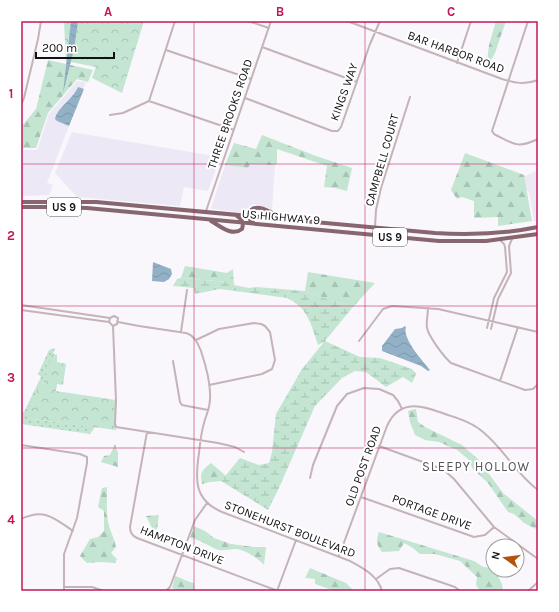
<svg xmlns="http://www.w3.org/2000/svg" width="559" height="612" viewBox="0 0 559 612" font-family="Karla,sans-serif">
	<defs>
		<pattern id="grass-dots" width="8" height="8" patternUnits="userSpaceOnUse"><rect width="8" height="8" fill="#c3e5d2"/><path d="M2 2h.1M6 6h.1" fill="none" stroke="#a6c3b3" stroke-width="1.8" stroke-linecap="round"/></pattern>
		<pattern id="forest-firs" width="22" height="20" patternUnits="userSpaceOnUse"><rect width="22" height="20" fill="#c3e5d2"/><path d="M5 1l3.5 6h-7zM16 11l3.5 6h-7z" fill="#a6c3b3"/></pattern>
		<pattern id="wetland-marsh" width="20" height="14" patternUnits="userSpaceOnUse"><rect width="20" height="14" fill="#c3e5d2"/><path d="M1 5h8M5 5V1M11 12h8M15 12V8" fill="none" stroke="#a6c3b3"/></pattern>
		<pattern id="park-crowns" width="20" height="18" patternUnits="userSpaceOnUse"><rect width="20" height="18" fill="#c3e5d2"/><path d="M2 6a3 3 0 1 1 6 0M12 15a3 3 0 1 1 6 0" fill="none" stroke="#a6c3b3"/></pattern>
		<pattern id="water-waves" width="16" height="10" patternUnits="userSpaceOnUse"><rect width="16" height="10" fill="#93b1c6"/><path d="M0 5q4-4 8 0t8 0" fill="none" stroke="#7e97a9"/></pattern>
	</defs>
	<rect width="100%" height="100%" fill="#f9f7fc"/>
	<!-- built -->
	<path fill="#ede8f5" d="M77,81L86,82L47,183L53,185L49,195L21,196V150H37L49,114Z
		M72,132L220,157L208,191L184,187L180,206L77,197L55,173Z
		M249,164L275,165L272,210L255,204L250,205L245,213L213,209L211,208L225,165L248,168Z
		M538,170V221H534L529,192L524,188L523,177Z"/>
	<!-- grass -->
	<path fill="url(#grass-dots)" d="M55,348L43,385L24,418L95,427L90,434L21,424V411L24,412L41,377L38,374L49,350Z"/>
	<!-- forest -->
	<path fill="url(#forest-firs)" d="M496,21H506L495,53L486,70L489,45Z
		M48,60L93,70L88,82L77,79L48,113L36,148H21V127L36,109Z
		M262,135L316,156L352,168L347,191L335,188L324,187L327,166L277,149V163L275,165L250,164L248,168L225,165L234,143L256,149Z
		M465,153L524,175L532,221L498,226V217L474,218V201L462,197L457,199L451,190Z
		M185,266L227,273V282L181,278Z
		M308,272L375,283L352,308L305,291Z
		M416,409L418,422L425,427L462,445L478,459L503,493L538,521V530L524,523L514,514L508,512L488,483L473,469L468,459L457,450L439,442L425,440L415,435L410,422L408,411Z
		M115,444L118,453V467L101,462L104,456L110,455Z
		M211,463L226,476L221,481L210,482L202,484C200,472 201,471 211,463Z
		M107,487C107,500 106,514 109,526C111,533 115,540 116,547L111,553L117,559L115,563L101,562L87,563L80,556L90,539L98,537L104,531V511L98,507L102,488Z
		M159,515L157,529L153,530L146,516Z
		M194,526L205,531L214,538L231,544L254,547H266L264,565C259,559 243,548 235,549C229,549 224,551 219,550C210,548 203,540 190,538Z
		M379,532L474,561L483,567L493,568V570H495L502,584L503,591H480L476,585L477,577L460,561L435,554H420L413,548L404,543L399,551L382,552C376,545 376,540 379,532Z
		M310,568L346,583L354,591H335L315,584V579L305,578Z
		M175,576C182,578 187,582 194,583L195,590L203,591H180L172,588Z"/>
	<!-- wetland -->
	<path fill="url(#wetland-marsh)" d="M233,269L234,285L249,288L256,287L305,291L352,308L325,341L360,357L380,358L412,369L416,374L412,383L403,377L386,387L366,372L355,371L342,378L315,406L278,490L268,510L221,481L240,458L259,465L269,463L272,452L276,414L302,369L324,342L318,345C311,324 308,308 287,298L220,289L195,294L194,288L173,286L177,279L181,278L227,282V273Z"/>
	<!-- park -->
	<path fill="url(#park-crowns)" d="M64,21H144L122,93L92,78L96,67L66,61Z
		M52,354L57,355V362L66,364L63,385L57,384L56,391L116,400V430L24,418L40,385H43Z"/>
	<!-- pitch -->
	<path fill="#c3e5d2" d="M113,39L118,41L115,51L109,49Z"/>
	<!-- water -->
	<path fill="url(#water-waves)" d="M71,21H78L74,49L63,93Z
		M78,87L84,89L69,126L57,121L55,119C57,108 73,99 78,87Z
		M153,262L171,269L172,274L169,279L164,282L152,281Z
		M405,326L406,327C402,339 423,361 430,370L428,371L421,366L382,351V346L395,329L402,328Z"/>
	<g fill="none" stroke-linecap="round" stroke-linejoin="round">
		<!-- street -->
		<path stroke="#c4b3b8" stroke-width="2" d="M248,21L269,28
			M347,21L502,79C515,83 525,85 538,80
			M528,21L492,131L494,134C514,144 517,149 538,139
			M262,47L357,82
			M166,50L251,79
			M457,63L471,21
			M245,98L332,131H338L341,127L370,44L380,21
			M149,101L234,130
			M21,105L24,98L38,39L41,21
			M110,115L123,113L149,101L175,21
			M206,211L271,21
			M375,227L376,210L381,188L410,97
			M21,305L110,318L114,316L118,318L117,324L113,326L109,322L110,318
			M428,308C428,314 426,321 427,328C429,337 444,357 451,363L525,390L533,389L538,384
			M21,310L109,322
			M118,322L139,326L186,333C195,336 198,344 201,351C206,366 211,384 210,399C210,408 206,415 204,423C201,433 200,443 199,453C195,480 194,500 222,512L350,561C363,568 378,576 382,591
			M113,326L116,401L115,423L116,427L218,443L235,447L244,452
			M487,328L494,298L507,272L505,247L504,244L500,240
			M491,329L498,299L511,273L509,246L512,239
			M181,332L187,290
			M196,340L219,329L254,323L261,324L265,326L270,332L275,360L272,369L262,374L209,385
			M359,341L383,309L392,306L438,309L538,332
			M173,361L180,402L182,405L208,410
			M500,381L518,327
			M147,432L130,527C130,532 132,536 137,538L278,591
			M21,445L80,454L87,457V463L77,518L64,554V591
			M379,446L434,466L445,471L454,479L494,527L538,559
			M310,478L313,465L337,406L347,394L364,388L379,389L393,395L398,401L402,409
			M361,497L474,537L485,535L494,527
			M21,519C45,508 54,518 73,531
			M339,556L387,426C400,397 424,406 448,415C460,419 473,423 483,432C504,449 516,474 538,490
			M376,579L390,569L399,568L455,587L460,591
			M64,587H92L104,591
			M166,591L170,587L195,520L207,503
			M277,591L296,540
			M528,591L538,582"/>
		<!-- highway -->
		<path stroke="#87666f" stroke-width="4" d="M21,202H96L435,233C469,235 504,234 538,227
			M21,207H53L87,208L439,241H486L538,234
			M211,221C220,226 232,237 242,229C244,223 242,219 237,216
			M255,224C249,221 248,216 251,210C260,203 272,214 282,218"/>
	</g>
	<!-- grid -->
	<path fill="none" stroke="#c2185b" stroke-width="1" stroke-opacity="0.55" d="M194,21V591M365,21V591M21,164H538M21,306H538M21,448H538"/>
	<g text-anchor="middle" stroke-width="4" stroke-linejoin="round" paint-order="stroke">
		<!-- shield labels -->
		<g fill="#fff" stroke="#59585a" stroke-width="1">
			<rect x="47" y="198" width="34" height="18" rx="3"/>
			<rect x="373" y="228" width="34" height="18" rx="3"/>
		</g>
		<g font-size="11" font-weight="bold" fill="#121113">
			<text x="64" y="211">US 9</text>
			<text x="390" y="241">US 9</text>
		</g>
		<!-- street labels -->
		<g font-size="12" fill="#121113" stroke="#fff">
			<text transform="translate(456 52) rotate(20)" y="4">BAR HARBOR ROAD</text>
			<text transform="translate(344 92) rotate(-70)" y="4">KINGS WAY</text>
			<text transform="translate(230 114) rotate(-71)" y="4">THREE BROOKS ROAD</text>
			<text transform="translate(382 160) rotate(-74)" y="4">CAMPBELL COURT</text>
			<text transform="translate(281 217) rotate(5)" y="4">US HIGHWAY 9</text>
			<text transform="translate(363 466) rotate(-70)" y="4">OLD POST ROAD</text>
			<text transform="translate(432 512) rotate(20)" y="4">PORTAGE DRIVE</text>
			<text transform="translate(290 529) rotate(21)" y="4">STONEHURST BOULEVARD</text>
			<text transform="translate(182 545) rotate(21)" y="4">HAMPTON DRIVE</text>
		</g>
		<!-- neighbourhood labels -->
		<g font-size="13" letter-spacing="1" fill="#555357" stroke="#fff">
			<text x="476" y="471">SLEEPY HOLLOW</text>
		</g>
	</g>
	<!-- border -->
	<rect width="559" height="612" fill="none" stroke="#ffffff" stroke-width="44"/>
	<!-- north arrow -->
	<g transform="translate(505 558) rotate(284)"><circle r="19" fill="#ffffff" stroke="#a0a0a1"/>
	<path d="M0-3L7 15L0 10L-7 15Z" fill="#b3530c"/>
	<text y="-6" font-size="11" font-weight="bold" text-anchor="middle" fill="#121113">N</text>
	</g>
	<!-- scale -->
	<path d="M36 52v6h78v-6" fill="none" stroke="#121113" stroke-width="2"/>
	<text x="42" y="52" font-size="12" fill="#121113" stroke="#ffffff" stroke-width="3" paint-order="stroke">200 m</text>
	<rect x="22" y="22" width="515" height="568" fill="none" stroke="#c2185b" stroke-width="1.5"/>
	<g font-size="13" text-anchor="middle" font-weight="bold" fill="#c2185b">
		<text x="108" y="16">A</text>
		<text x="280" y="16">B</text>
		<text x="451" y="16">C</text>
		<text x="11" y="98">1</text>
		<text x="11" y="240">2</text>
		<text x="11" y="382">3</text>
		<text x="11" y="524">4</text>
	</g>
</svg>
